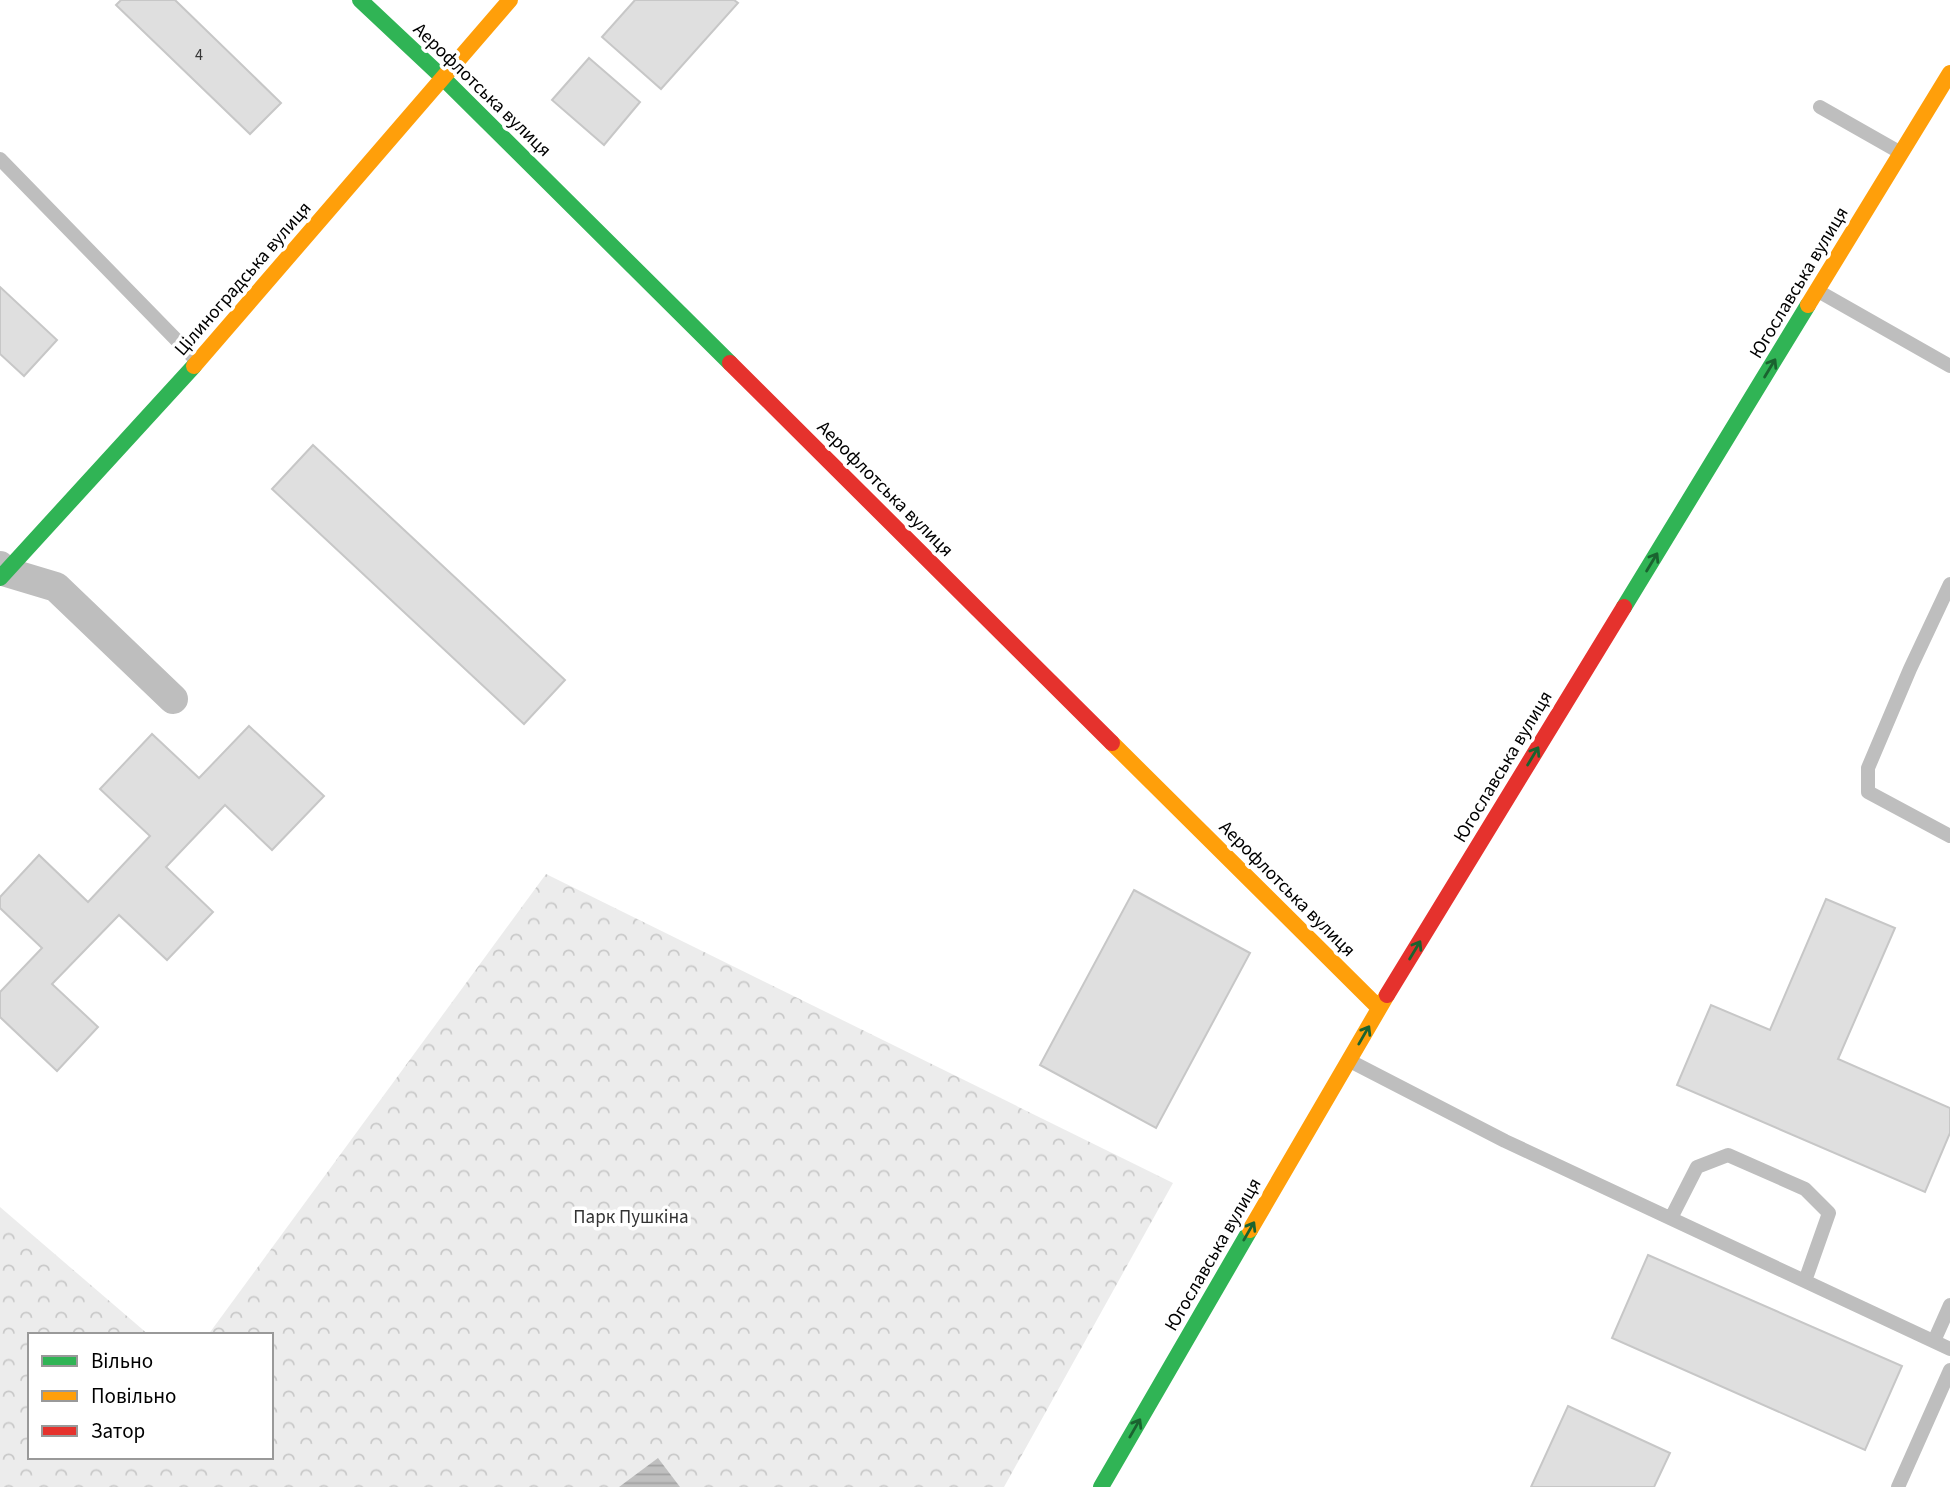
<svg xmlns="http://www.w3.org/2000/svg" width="1950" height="1487" viewBox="0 0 1950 1487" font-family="'Source Sans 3',sans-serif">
	<defs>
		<pattern id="forest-crowns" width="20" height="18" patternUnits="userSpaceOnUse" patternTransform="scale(1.75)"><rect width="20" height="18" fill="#ececec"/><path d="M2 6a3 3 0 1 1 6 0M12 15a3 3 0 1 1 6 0" fill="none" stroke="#c9c9c9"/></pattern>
		<pattern id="water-rules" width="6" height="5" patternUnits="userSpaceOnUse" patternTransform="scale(1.75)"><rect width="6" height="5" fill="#bfbfbf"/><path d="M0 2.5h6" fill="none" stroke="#a2a2a2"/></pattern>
	</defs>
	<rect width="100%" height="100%" fill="#fff"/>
	<!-- forest -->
	<path fill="url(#forest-crowns)" d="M546,874L1173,1183L1004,1487H0V1207L149,1335H30V1457H271V1335H208Z"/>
	<!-- water -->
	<path fill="url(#water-rules)" d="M658,1458L680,1487H619Z"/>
	<!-- building -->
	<path fill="#dfdfdf" stroke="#c7c7c7" stroke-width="2" d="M121,0H175L281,103L250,134L116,5Z
		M635,0H734L738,3L661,89L602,37Z
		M589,58L640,102L604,145L552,100Z
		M0,287L57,340L24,376L0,354Z
		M313,445L565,680L524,724L272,489Z
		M249,726L324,796L272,850L225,805L166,867L213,912L167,960L119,915L52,984L98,1027L57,1071L0,1017V992L42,948L0,908V897L39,855L88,902L150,836L100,789L152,734L199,778Z
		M1134,890L1250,953L1156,1128L1040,1065Z
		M1826,899L1895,928L1838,1059L1950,1108V1133L1925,1192L1677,1085L1711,1005L1770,1030Z
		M1648,1255L1902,1366L1865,1450L1612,1338Z
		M1568,1406L1670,1453L1654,1487H1531Z"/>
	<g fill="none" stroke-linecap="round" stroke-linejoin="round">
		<!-- lane -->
		<path stroke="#bebebe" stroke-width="14" d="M1820,107L1901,153
			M0,159L197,361
			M1818,291L1950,366
			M1950,584L1910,669L1868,768V792L1950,836
			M1350,1061L1505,1141L1950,1349
			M1671,1218L1697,1167L1728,1155L1805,1189L1829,1213L1805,1281
			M1934,1341L1950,1305
			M1898,1487L1950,1370"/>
		<!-- street -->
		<path stroke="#bebebe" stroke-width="30" d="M0,566L6,572L56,587L173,699"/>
		<!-- fast -->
		<path stroke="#30b455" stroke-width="16" d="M360,0L442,77L730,363
			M0,578L194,366
			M1624,607L1808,305
			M1101,1487L1250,1230"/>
		<!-- slow -->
		<path stroke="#ff9f0a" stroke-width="16" d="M1808,305L1950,73
			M194,366L510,0
			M1112,743L1379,1008
			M1250,1230L1387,995"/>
		<!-- jam -->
		<path stroke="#e5322d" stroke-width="16" d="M730,363L1112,743
			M1387,995L1624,607"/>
	</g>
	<!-- one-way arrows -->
	<defs><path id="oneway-shaft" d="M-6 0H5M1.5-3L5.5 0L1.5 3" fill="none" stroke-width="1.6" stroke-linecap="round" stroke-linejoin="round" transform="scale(1.75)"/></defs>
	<g stroke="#1a632f">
		<use href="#oneway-shaft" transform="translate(1770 368) rotate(-59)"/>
		<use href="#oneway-shaft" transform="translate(1652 562) rotate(-59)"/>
		<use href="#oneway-shaft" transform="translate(1533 756) rotate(-59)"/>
		<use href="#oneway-shaft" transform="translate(1415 950) rotate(-59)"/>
		<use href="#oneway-shaft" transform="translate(1364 1035) rotate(-60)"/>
		<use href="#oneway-shaft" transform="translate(1249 1231) rotate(-60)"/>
		<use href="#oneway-shaft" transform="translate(1135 1428) rotate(-60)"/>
	</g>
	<g text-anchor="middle" stroke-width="7" stroke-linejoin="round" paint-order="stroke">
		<!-- number labels -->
		<g font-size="16" fill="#383838">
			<text x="199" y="60">4</text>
		</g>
		<!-- street labels -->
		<g font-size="19" fill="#000" stroke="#fff">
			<text transform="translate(483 89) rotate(44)" y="7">Аерофлотська вулиця</text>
			<text transform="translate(242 278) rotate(-49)" y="7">Цілиноградська вулиця</text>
			<text transform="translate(1798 282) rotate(-59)" y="7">Югославська вулиця</text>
			<text transform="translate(886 488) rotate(45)" y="7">Аерофлотська вулиця</text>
			<text transform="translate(1502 766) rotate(-59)" y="7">Югославська вулиця</text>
			<text transform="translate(1288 888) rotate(45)" y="7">Аерофлотська вулиця</text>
			<text transform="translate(1212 1254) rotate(-60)" y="7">Югославська вулиця</text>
		</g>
		<!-- park labels -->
		<g font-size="19" fill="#333" stroke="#fff">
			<text x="631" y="1223">Парк Пушкіна</text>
		</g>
	</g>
	<!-- legend -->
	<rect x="28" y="1333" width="245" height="126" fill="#ffffff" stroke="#999999" stroke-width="2"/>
	<rect x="42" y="1356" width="35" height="10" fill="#30b455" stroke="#999999" stroke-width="2"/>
	<text x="91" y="1368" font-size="21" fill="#000000">Вільно</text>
	<rect x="42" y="1391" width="35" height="10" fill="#ff9f0a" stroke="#999999" stroke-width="2"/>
	<text x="91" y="1403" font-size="21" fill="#000000">Повільно</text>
	<rect x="42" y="1426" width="35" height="10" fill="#e5322d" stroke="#999999" stroke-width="2"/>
	<text x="91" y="1438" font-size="21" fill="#000000">Затор</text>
</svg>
